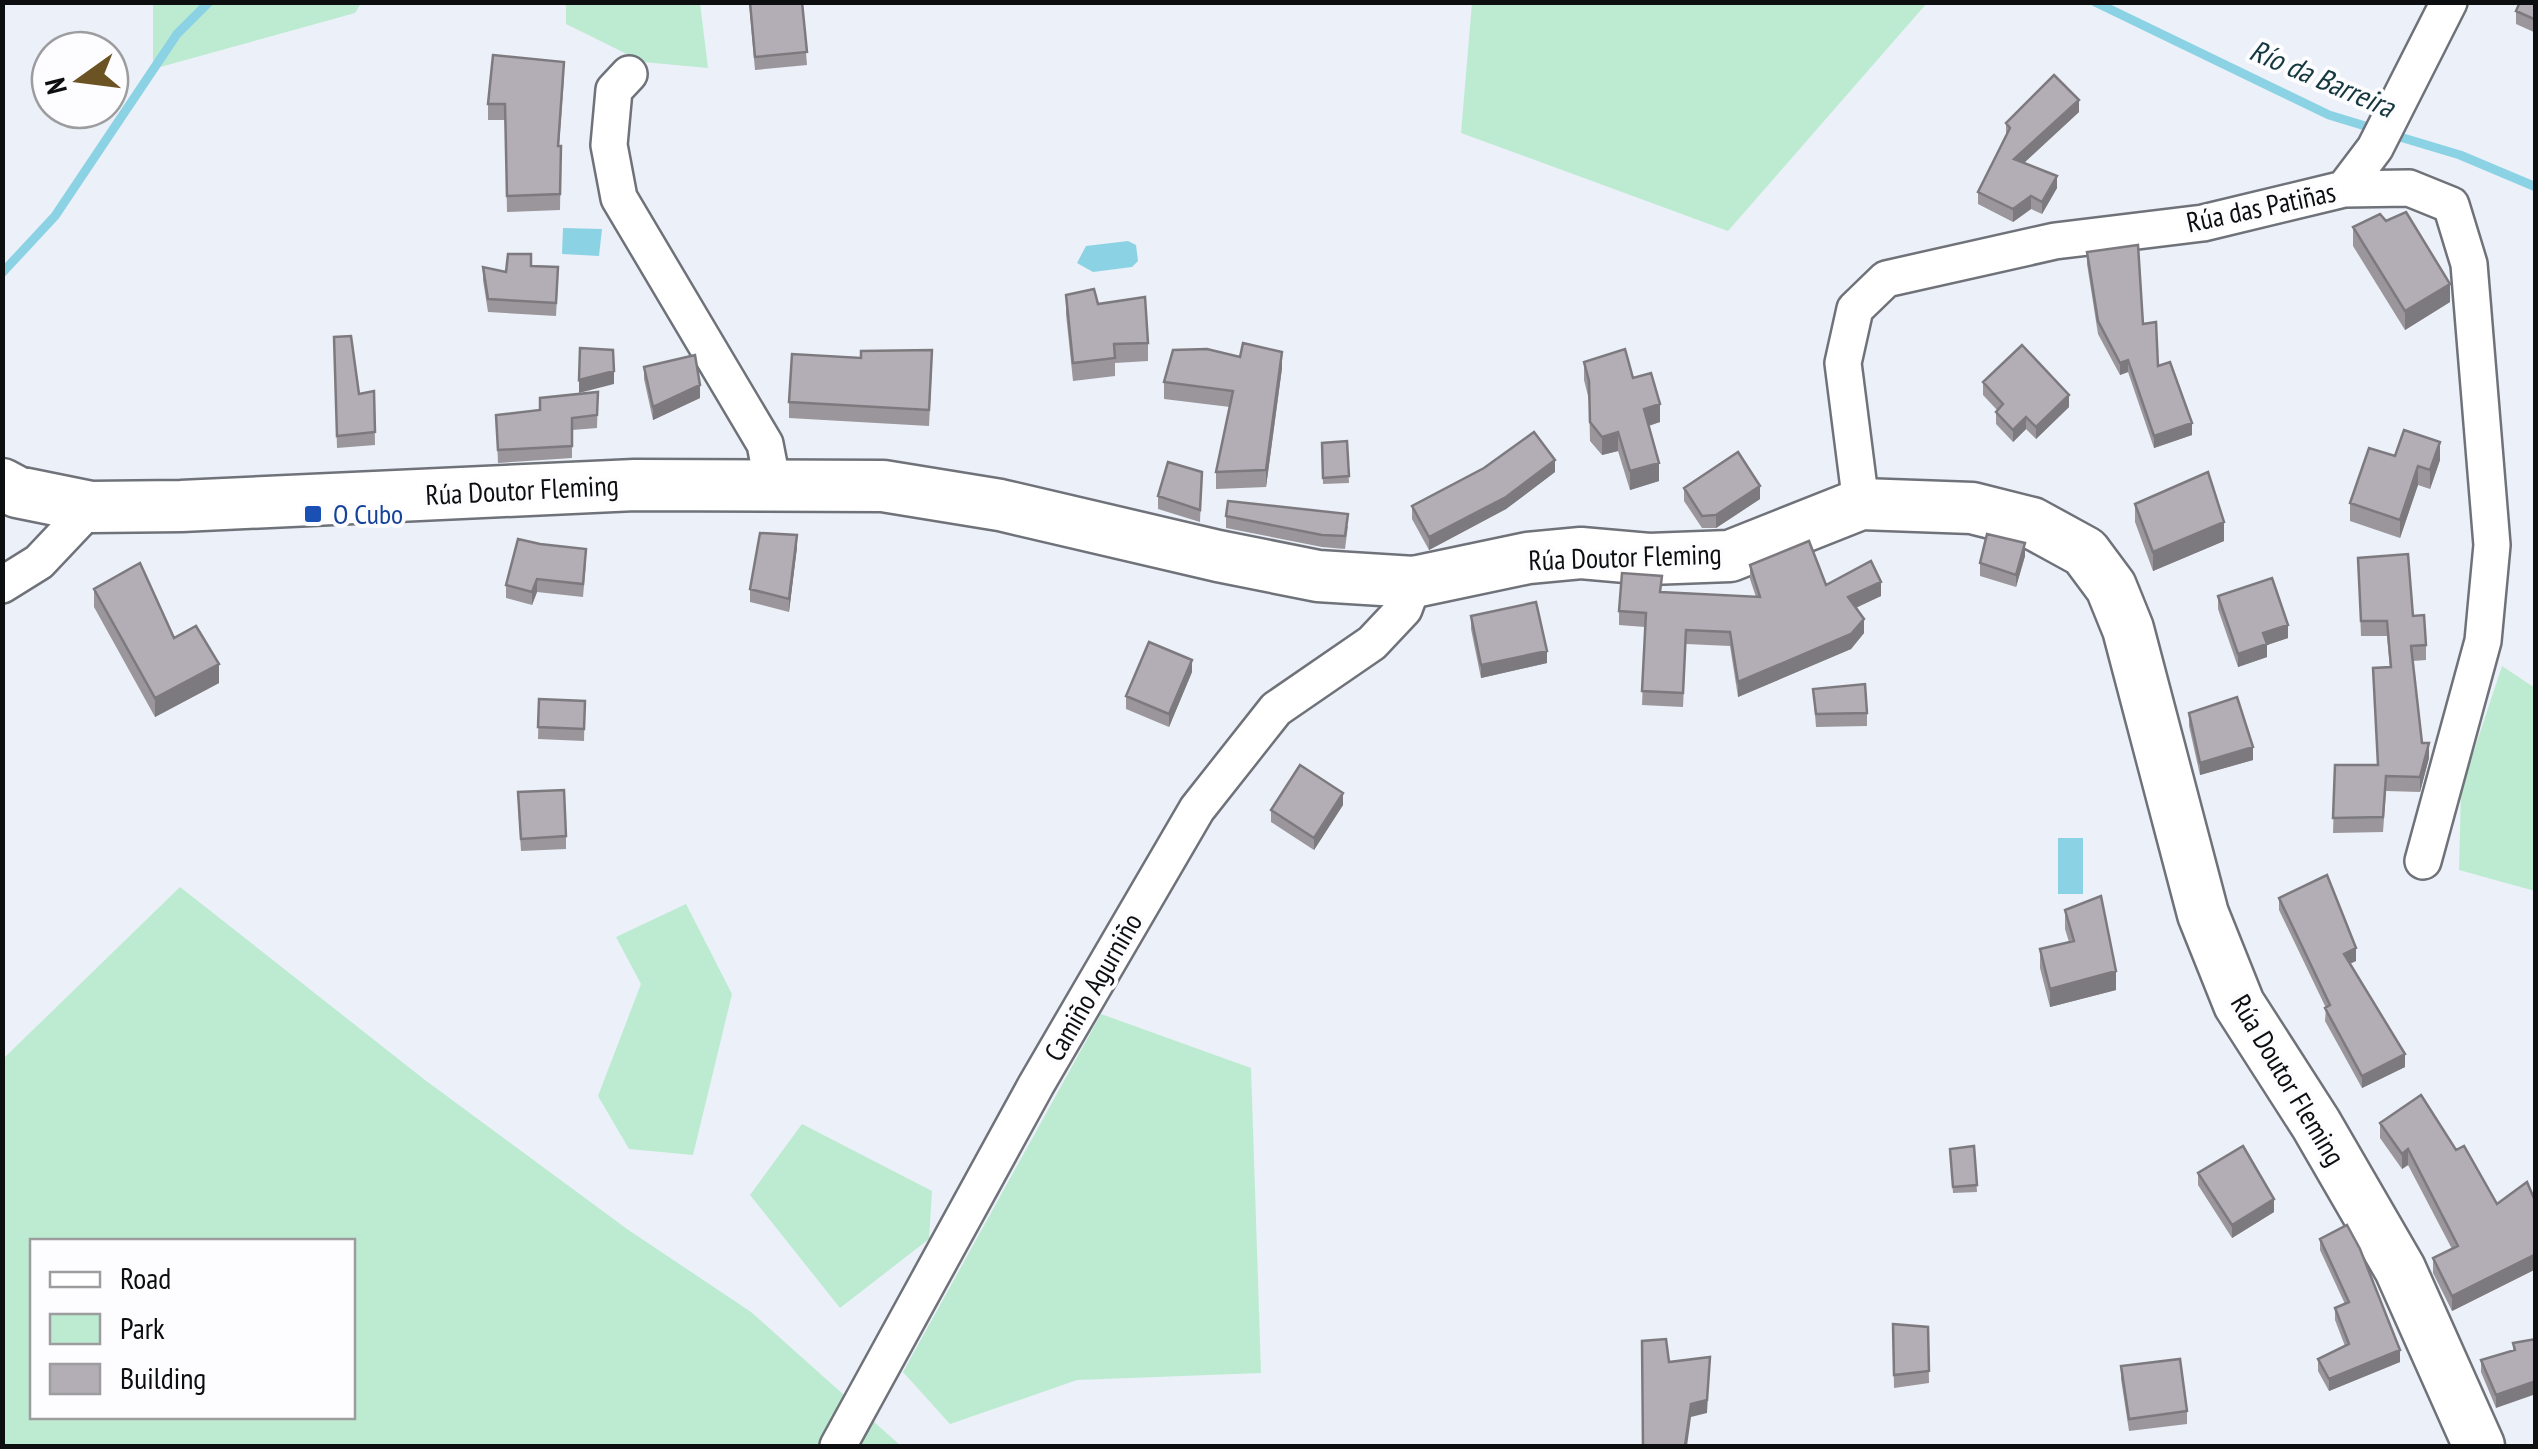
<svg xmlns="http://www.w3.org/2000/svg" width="2538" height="1449" viewBox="0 0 2538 1449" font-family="'PT Sans Narrow',sans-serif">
	<rect width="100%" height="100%" fill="#ecf0f8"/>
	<!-- green -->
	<path fill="#bcebd1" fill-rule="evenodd" d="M153,3V2L361,3L355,13L153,69Z
		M566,3H700L708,68L643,62L566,24Z
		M1472,3V2L1927,3L1728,231L1461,133Z
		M2502,666L2535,688V891L2459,870L2461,790Z
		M180,887L425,1080L627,1229L751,1312L901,1446H3V1059ZM32,1242H352V1416H32Z
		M686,904L732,994L693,1155L629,1149L598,1096L641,984L616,937Z
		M1101,1014L1251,1068L1261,1373L1077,1380L950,1424L903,1372Z
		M802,1124L932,1191L929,1239L840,1308L750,1195Z"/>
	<!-- water -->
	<path fill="#8bd3e4" d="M563,228L602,229L599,256L562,254Z
		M1128,241L1136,245L1138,261L1132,267L1093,272L1077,263L1086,246Z
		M2058,838H2083V894H2058Z"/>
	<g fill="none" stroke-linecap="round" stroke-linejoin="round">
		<!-- stream -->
		<path stroke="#8bd3e4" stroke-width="9" d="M2095,2L2329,115L2375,129
			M2390,134L2460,155L2536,187
			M2,273L55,216L177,34L209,2"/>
		<defs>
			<path id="street" d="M629,74L614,90L609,145L619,198L765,444L773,485
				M2344,189L2375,148L2449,2
				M1861,504L1843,363L1855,309L1886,279L2055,241L2203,223L2344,189L2409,188L2451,205L2469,264L2492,545L2483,641L2423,861
				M2,585L39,562L91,507
				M838,1446L1036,1085L1197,809L1276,709L1372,643L1404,609L1414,582"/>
			<path id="secondary" d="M2,484L17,492L91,507L181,506L635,485L883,486L1000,505L1218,556L1318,576L1414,582L1528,558L1581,553L1649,559L1730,556L1861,504L1972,508L2032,523L2085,552L2111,587L2128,629L2203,914L2239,1004L2316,1124L2400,1269L2479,1446"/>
		</defs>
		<!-- street casing -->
		<use href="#street" stroke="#6f7279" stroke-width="40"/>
		<!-- secondary casing -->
		<use href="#secondary" stroke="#6f7279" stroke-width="55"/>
		<!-- street -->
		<use href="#street" stroke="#fff" stroke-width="35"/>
		<!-- secondary -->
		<use href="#secondary" stroke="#fff" stroke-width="50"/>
	</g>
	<!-- wall -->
	<path fill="#9a969c" d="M749,2H802L807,65L755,70Z
		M2536,2V33L2516,24V11Z
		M564,78L559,146H561L560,210L507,212L505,120H488V104Z
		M2079,112L2024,163L2057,188L2042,214L2031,209L2013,222L1978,204V192L2006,136V123Z
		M2353,227L2450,302L2405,330L2353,246Z
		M2087,252L2143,324L2158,366L2192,435L2154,448L2128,372L2120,375L2098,334L2087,264Z
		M531,266L558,280L556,316L488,312L483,280V267L506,272Z
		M1066,295L1098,304L1148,343V361L1115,363V376L1073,381L1066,314Z
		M334,337L359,394L374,391L375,445L337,448Z
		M1584,362L1633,378L1660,422L1649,426L1659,481L1630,490L1618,451L1602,455L1590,441L1589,400L1584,380Z
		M932,366L929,426L789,418V402Z
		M644,367L700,398L653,420L644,379Z
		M1282,368L1266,487L1216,489V472L1230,407L1164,399V382Z
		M1983,382L2069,407L2036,439L2026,429L2013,442L1996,424V412L1997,410L1983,395Z
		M598,392L597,428L572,430V458L498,463L496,415L540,410Z
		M1347,441L1349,483L1323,484L1322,443Z
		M2395,456L2440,460L2430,489L2418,485L2400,538L2350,521V503Z
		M1202,472L1200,522L1158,509V496Z
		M1555,472L1506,509L1429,550L1412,519V506Z
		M1684,488L1760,499L1716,528H1702L1684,501Z
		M2135,504L2224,541L2153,571L2135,522Z
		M1226,516L1348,526L1345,549L1322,547L1226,528Z
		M540,544L586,562L583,597L537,592L532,605L506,598V585Z
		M797,547L789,612L750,602V589Z
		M2025,556L2016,587L1980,576V563Z
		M2358,558L2413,616L2426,645V660L2413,661L2422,743L2429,758L2420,792L2386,791L2383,832L2333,833L2335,765H2378L2373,668H2390L2387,636H2361Z
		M1750,565L1826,585L1881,596L1856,608L1864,633L1851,649L1738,697L1730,646L1686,644L1683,707L1642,705L1645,627L1619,625V611L1662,592L1756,597L1750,579Z
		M94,589L174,638L219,683L155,717L94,607Z
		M2218,596L2288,638L2267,645V657L2238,667L2218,609Z
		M1471,616L1547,663L1481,678L1471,629Z
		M1192,672L1169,727L1126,709V696Z
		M1813,689L1867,713V726L1816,727Z
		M539,699L585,701L584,741L538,739Z
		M2189,713L2253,760L2200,775L2189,726Z
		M518,805L566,836V849L521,851Z
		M1343,805L1314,850L1271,822V810Z
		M2279,898L2356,961L2350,964L2405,1067L2362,1088L2325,1021L2326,1008L2279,910Z
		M2065,910L2116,990L2050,1007L2040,968V949L2069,942L2065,929Z
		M2380,1123L2456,1150L2497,1204L2536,1203V1269L2452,1311L2433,1273V1258L2452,1249L2408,1165L2402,1169L2380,1138Z
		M1974,1146L1977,1192L1953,1193L1950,1149Z
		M2198,1173L2274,1212L2232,1238L2198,1185Z
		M2320,1239L2400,1362L2329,1391L2318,1371V1359L2345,1346L2335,1320V1308L2345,1304L2320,1250Z
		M1893,1324L1928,1327L1929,1383L1894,1388Z
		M2536,1339L2496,1408L2481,1372V1360L2513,1351V1343Z
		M2121,1366L2187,1411V1424L2129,1431L2121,1379Z"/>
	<!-- shaded-wall -->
	<path fill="#7d7a7f" d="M2079,100V112L2014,172V159Z
		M2057,176V188L2042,214V202Z
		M2031,196V209L2013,222V209Z
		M2450,284V302L2405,330V311Z
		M1282,352V368L1266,487V470Z
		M2128,360V372L2120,375V363Z
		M614,371V384L579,393V380Z
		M700,385V398L653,420V407Z
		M2069,395V407L2036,439V427Z
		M1660,404V422L1644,427V409Z
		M2026,417V429L2013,442V430Z
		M2192,423V435L2154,448V436Z
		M1618,432V451L1602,455V437Z
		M2440,442V460L2430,489V470Z
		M1555,460V472L1506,509L1429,550V537Z
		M1659,463V481L1630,490V471Z
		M2418,466V485L2400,538V520Z
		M1760,486V499L1716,528V515Z
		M2224,522V541L2153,571V552Z
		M797,535V547L789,612V599Z
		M2025,543V556L2016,587V575Z
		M537,579V592L532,605V592Z
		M1881,582V596L1848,611V597Z
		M1864,619V633L1851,649L1738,697V682Z
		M2288,625V638L2267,645V657L2238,667V654L2263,633Z
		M1547,651V663L1481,678V665Z
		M1192,660V672L1169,727V714Z
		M219,664V683L155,717V698Z
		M2429,743V758L2420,792V777Z
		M2253,747V760L2200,775V763Z
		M1343,793V805L1314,850V838Z
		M2356,948V961L2344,966V954Z
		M2116,971V990L2050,1007V989Z
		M2405,1054V1067L2362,1088V1076Z
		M2408,1149V1165L2402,1169V1154Z
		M2274,1199V1212L2232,1238V1225Z
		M2536,1254V1269L2452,1311V1296Z
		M2400,1350V1362L2329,1391V1379Z
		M1710,1357L1707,1413L1691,1417L1687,1446H1685L1691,1404Z
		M2536,1381V1394L2496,1408V1395Z"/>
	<!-- building -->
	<path fill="#b3aeb5" stroke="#7d7a7f" stroke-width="2.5" d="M750,2H802L807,52L755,57Z
		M2520,2H2536V20L2516,11Z
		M493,55L564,62L558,146H561L560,194L507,196L505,104H488Z
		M2054,75L2079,100L2014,159L2057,176L2042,202L2031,196L2013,209L1978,192L2010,128L2006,123Z
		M2406,212L2450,284L2405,311L2353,227L2380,214L2386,221Z
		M2138,245L2143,324L2156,322L2158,366L2170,362L2192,423L2154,436L2128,360L2120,363L2098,321L2087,252Z
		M508,254H531V266L558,267L556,303L488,299L483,267L506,272Z
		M1094,289L1098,304L1145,297L1148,343L1114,344L1115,358L1073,363L1066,295Z
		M351,336L359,394L374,391L375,432L337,436L334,337Z
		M1243,343L1282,352L1266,470L1216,472L1233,391L1164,382L1173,350L1207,349L1240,357Z
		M2022,345L2069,395L2036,427L2026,417L2013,430L1996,412L2003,404L1983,382Z
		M580,348L613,350L614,371L579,380Z
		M1625,349L1633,378L1651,373L1660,404L1644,409L1659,463L1630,471L1618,432L1602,437L1590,422L1589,381L1584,362Z
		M932,350L929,410L789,402L792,354L861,358V351Z
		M695,355L700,385L653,407L644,367Z
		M598,392L597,415L572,418V446L498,450L496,415L540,410V398Z
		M2404,430L2440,442L2430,470L2418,466L2400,520L2350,503L2369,448L2395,456Z
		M1534,432L1555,460L1506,497L1429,537L1412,506L1484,468Z
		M1347,441L1349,476L1323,478L1322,443Z
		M1738,452L1760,486L1716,515L1702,516L1684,488Z
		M1168,462L1202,472L1200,510L1158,496Z
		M2208,472L2224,522L2153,552L2135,504Z
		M1228,501L1348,514L1345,536L1322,535L1226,516Z
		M760,533L797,535L789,599L750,589Z
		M1987,534L2025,543L2016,575L1980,563Z
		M518,539L540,544L586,549L583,584L537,579L532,592L506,585Z
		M1809,541L1826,585L1871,561L1881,582L1848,597L1864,619L1851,634L1738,682L1730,632L1686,630L1683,693L1642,691L1646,613L1619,611L1622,573L1662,576L1660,592L1760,597L1750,565Z
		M2408,554L2413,616L2424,615L2426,645L2411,646L2422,743H2429L2420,777L2386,776L2383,817L2333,818L2335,765H2378L2373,668L2391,667L2387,621H2361L2358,558Z
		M140,563L174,638L196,626L219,664L155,698L94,589Z
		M2272,578L2288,625L2263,633L2267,644L2238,654L2218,596Z
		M1536,602L1547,651L1481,665L1471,616Z
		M1149,642L1192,660L1169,714L1126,696Z
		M1865,684L1867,713L1816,714L1813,689Z
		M2237,697L2253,747L2200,763L2189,713Z
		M539,699L585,701L584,729L538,727Z
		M1300,765L1343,793L1314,838L1271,810Z
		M564,790L566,836L521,839L518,792Z
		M2327,875L2356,948L2344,954L2405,1054L2362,1076L2325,1008L2330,1005L2279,898Z
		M2101,896L2116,971L2050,989L2040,949L2074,941L2065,910Z
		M2421,1095L2456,1150L2464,1146L2497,1204L2527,1182L2536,1203V1254L2452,1296L2433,1258L2458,1246L2408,1149L2402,1154L2380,1123Z
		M1974,1146L1977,1185L1953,1187L1950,1149Z
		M2243,1146L2274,1199L2232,1225L2198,1173Z
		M2347,1225L2360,1249L2400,1350L2329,1379L2318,1359L2349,1344L2335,1308L2349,1302L2320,1239Z
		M1893,1324L1928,1327L1929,1371L1894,1375Z
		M1666,1339L1669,1362L1710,1357L1707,1400L1691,1404L1685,1446H1643L1642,1341Z
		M2536,1339V1381L2496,1395L2481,1360L2515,1350L2513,1343Z
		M2180,1359L2187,1411L2129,1419L2121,1366Z"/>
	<!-- markers -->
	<rect fill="#1a4fb4" stroke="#fdfdff" stroke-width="4" x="303" y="504" width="20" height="20" rx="5"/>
	<g text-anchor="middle" stroke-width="8" stroke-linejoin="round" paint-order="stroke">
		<!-- street labels -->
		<g font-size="28" fill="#0c0e10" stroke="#fdfdff">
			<text transform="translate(2261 207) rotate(-12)" y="10">Rúa das Patiñas</text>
			<text transform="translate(522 490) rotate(-3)" y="10">Rúa Doutor Fleming</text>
			<text transform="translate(1625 557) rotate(-2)" y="10">Rúa Doutor Fleming</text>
			<text transform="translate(1093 987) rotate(-60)" y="10">Camiño Agurniño</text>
			<text transform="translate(2288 1080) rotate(59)" y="10">Rúa Doutor Fleming</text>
		</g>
		<!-- transit labels -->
		<g font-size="28" fill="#164399" stroke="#fdfdff" text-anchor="start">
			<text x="333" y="524">O Cubo</text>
		</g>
		<!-- water labels -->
		<g font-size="30" font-style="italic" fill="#153840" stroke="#fdfdff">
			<text transform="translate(2322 79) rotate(23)" y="10">Río da Barreira</text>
		</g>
	</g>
	<!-- border -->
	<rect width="2538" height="1449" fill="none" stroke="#0c0e10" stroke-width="10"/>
	<!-- legend -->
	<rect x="30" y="1239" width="325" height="180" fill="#fdfdff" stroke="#9d9d9f" stroke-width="2.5"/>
	<rect x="50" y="1272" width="50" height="15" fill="#ffffff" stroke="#9d9d9f" stroke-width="2.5"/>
	<text x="120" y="1289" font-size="30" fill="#0c0e10">Road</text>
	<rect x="50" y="1314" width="50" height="30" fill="#bcebd1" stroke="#9d9d9f" stroke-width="2.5"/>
	<text x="120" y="1339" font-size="30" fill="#0c0e10">Park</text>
	<rect x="50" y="1364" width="50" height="30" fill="#b3aeb5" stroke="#9d9d9f" stroke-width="2.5"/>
	<text x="120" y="1389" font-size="30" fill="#0c0e10">Building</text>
	<!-- north arrow -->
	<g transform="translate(80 80) rotate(256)"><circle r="48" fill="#fdfdff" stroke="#9d9d9f" stroke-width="2.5"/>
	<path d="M0-8L18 38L0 25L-18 38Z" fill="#6b5323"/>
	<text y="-15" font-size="28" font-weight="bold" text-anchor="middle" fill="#0c0e10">N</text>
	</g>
</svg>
